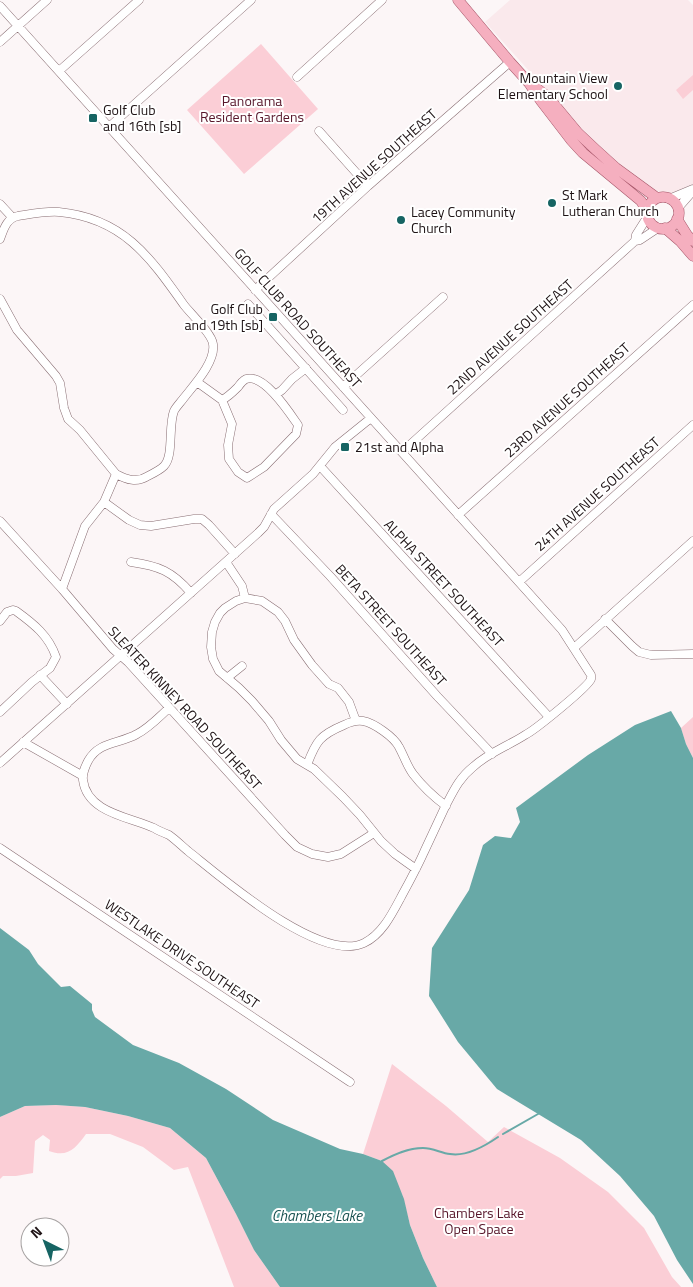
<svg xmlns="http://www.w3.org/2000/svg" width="693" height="1287" viewBox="0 0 693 1287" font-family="'Titillium Web',sans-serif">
	<rect width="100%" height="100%" fill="#fcf6f7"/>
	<!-- built -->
	<path fill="#fae9ec" d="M510,0H688L693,5V184L686,189L670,194L657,191L647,187L601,151L485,22Z"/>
	<!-- green -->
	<path fill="#fbced6" d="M261,44L318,109L244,174L187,110Z
		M693,75V90L683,99L676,90Z
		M693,717V758L686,744L681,728Z
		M392,1064L446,1106L488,1142L504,1127L560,1158L608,1192L644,1228L672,1277L681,1287H437L423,1258L410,1225L402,1194L382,1161L363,1154Z
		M56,1105L85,1107L128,1116L170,1128L206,1158L236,1214L254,1250L280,1287H234L188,1167L174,1170L143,1147L110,1134H86C76,1148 68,1158 49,1151L50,1140L43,1135L35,1141L33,1173L16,1176H3L0,1179V1117L25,1106Z"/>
	<!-- water -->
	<path fill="#68a9a7" d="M671,711L681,728L686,744L693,758V1284L677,1260L654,1216L620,1176L581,1140L497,1089L458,1042L429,996L432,948L469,890L483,845L495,836L511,838L520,822L516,808L588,755L635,725Z
		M0,928L29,950L38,964L61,987L70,986L92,1004V1010L95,1017L133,1045L179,1063L226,1089L273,1120L340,1149L363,1154L382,1161L393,1171L404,1199L410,1225L423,1258L437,1287H280L254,1250L236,1214L206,1158L170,1128L128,1116L85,1107L56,1105L25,1106L0,1117Z"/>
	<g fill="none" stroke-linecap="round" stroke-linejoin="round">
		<!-- stream -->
		<path stroke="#68a9a7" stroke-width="2" d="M503,1134L538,1114
			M382,1161C395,1154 408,1148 423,1148C433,1148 441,1153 450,1154C467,1157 485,1146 498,1137"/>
		<defs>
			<path id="minor" d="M0,6L562,630L591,675C591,677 591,678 591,679C588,687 535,730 525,735C508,746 488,753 473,767C459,778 453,792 445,807C438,822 431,837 424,852C417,868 408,884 400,899C391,916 381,935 364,943C320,964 221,877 188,851C182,846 176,840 169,835C164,833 159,831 154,828C130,817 87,813 83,780C82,773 85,767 88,761C99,741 120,744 137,734C149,728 159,717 169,708
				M0,42L47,0
				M59,71L139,0
				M297,77L382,0
				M109,127L251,0
				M319,131L368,186
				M669,199L693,189
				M0,204L12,217
				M678,208L693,191
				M0,239C4,229 6,219 18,216C31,214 46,211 59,212C123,218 150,257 184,305C191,314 212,334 213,344C216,362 193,386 183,399C180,403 176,407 174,411C168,426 174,456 164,466C160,470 154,473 148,476C137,483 127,480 116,474L80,430L68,419L64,408L60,383L56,376L17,330L0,299
				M635,241L636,235L648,216
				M255,290L368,186L510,62
				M248,304L343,410
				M197,382L222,400L232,424L228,445L229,459L238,472L247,478L264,467L296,434L298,425C289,412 264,373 246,379C242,381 240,384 238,387C233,392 228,397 222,400
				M343,387L443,297
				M275,395L282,390L292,379L306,368
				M402,452L635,241L640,240L658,228
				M320,466L549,717
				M104,502L129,520L140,525L151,526L194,519H202L209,525L235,554
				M271,514L330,576L437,696L492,754
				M458,515L693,305
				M0,521L62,589L113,649L128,662L285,835L297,847L312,854L328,857L341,854L374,833
				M131,562C159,566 172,571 191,593
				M226,562L242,586L245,598
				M519,582L693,425
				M62,589L85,526L104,502L116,474
				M245,598L236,601L225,608L220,613L215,622L212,632L211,647L213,659L219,671L239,688L252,701L269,721L281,740L297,759L314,769L343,797L360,815L381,841L395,854L416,869
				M245,598L262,601L278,612L285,621L294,640L312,665L329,684L338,688L349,702L356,721
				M605,619L632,646L639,652L651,655L693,654
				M0,621L7,612L13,610L16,611C34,624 49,636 56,657L50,668L32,682L0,712
				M574,648L693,541
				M40,675L67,704
				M227,678L242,666
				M23,742L83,776
				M0,763L258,533L264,527L274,509L313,474L335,447L371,418
				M307,765C316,741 320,735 344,725C350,722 356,720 363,721C374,723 394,737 399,747C404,756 407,766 413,774C423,787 434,797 446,806
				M0,848L350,1082"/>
			<path id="major" d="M458,0L510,62L529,83L541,101L571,140L583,153L641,201L647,211
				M535,87L548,97L578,133L595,149L616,168L657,198
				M647 213a16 16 0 1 1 32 0a16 16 0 1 1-32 0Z
				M677,219L687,235L693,241
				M665,228L680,241L693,256"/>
		</defs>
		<!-- minor casing -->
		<use href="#minor" stroke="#896e73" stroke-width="9"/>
		<!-- major casing -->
		<use href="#major" stroke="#a65568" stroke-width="11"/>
		<!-- minor -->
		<use href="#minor" stroke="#fff" stroke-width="8"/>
		<!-- major -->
		<use href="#major" stroke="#f5afbf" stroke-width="10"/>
	</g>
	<!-- markers -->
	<g fill="#166463" stroke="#fff" stroke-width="2">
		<circle cx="618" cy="86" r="5"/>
		<rect x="88" y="113" width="10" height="10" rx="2.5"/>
		<circle cx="552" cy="203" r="5"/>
		<circle cx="401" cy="220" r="5"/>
		<rect x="268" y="312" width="10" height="10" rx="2.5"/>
		<rect x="340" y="442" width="10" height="10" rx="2.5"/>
	</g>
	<g text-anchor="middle" stroke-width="4" stroke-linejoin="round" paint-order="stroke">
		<!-- poi labels -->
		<g font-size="14" fill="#1e1315" stroke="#fff" text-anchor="start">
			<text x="608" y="83" text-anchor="end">Mountain View<tspan x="608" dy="16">Elementary School</tspan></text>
			<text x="103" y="115">Golf Club<tspan x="103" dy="16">and 16th [sb]</tspan></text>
			<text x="562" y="200">St Mark<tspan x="562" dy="16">Lutheran Church</tspan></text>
			<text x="411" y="217">Lacey Community<tspan x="411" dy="16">Church</tspan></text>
			<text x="263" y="314" text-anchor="end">Golf Club<tspan x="263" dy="16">and 19th [sb]</tspan></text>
			<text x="355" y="452">21st and Alpha</text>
		</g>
		<!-- park labels -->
		<g font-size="14" fill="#57162a" stroke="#fff">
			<text x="252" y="106">Panorama<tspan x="252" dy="16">Resident Gardens</tspan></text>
			<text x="479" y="1218">Chambers Lake<tspan x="479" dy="16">Open Space</tspan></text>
		</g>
		<!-- street labels -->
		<g font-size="14" fill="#1e1315" stroke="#fff">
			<text transform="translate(374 166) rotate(-42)" y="5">19TH AVENUE SOUTHEAST</text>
			<text transform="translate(298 318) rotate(48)" y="5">GOLF CLUB ROAD SOUTHEAST</text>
			<text transform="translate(510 337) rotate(-42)" y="5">22ND AVENUE SOUTHEAST</text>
			<text transform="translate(567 400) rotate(-42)" y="5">23RD AVENUE SOUTHEAST</text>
			<text transform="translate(597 494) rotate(-42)" y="5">24TH AVENUE SOUTHEAST</text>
			<text transform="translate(444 583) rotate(47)" y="5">ALPHA STREET SOUTHEAST</text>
			<text transform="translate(391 625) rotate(48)" y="5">BETA STREET SOUTHEAST</text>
			<text transform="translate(185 708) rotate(47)" y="5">SLEATER KINNEY ROAD SOUTHEAST</text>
			<text transform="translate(182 954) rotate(34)" y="5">WESTLAKE DRIVE SOUTHEAST</text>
		</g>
		<!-- water labels -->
		<g font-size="15" font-style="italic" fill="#195251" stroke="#fff">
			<text x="317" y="1221">Chambers Lake</text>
		</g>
	</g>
	<!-- north arrow -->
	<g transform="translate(45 1242) rotate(318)"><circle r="24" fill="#ffffff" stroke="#a5a1a1"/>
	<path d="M0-4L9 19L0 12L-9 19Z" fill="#166463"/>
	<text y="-8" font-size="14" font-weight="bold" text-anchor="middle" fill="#1e1315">N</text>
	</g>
</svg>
